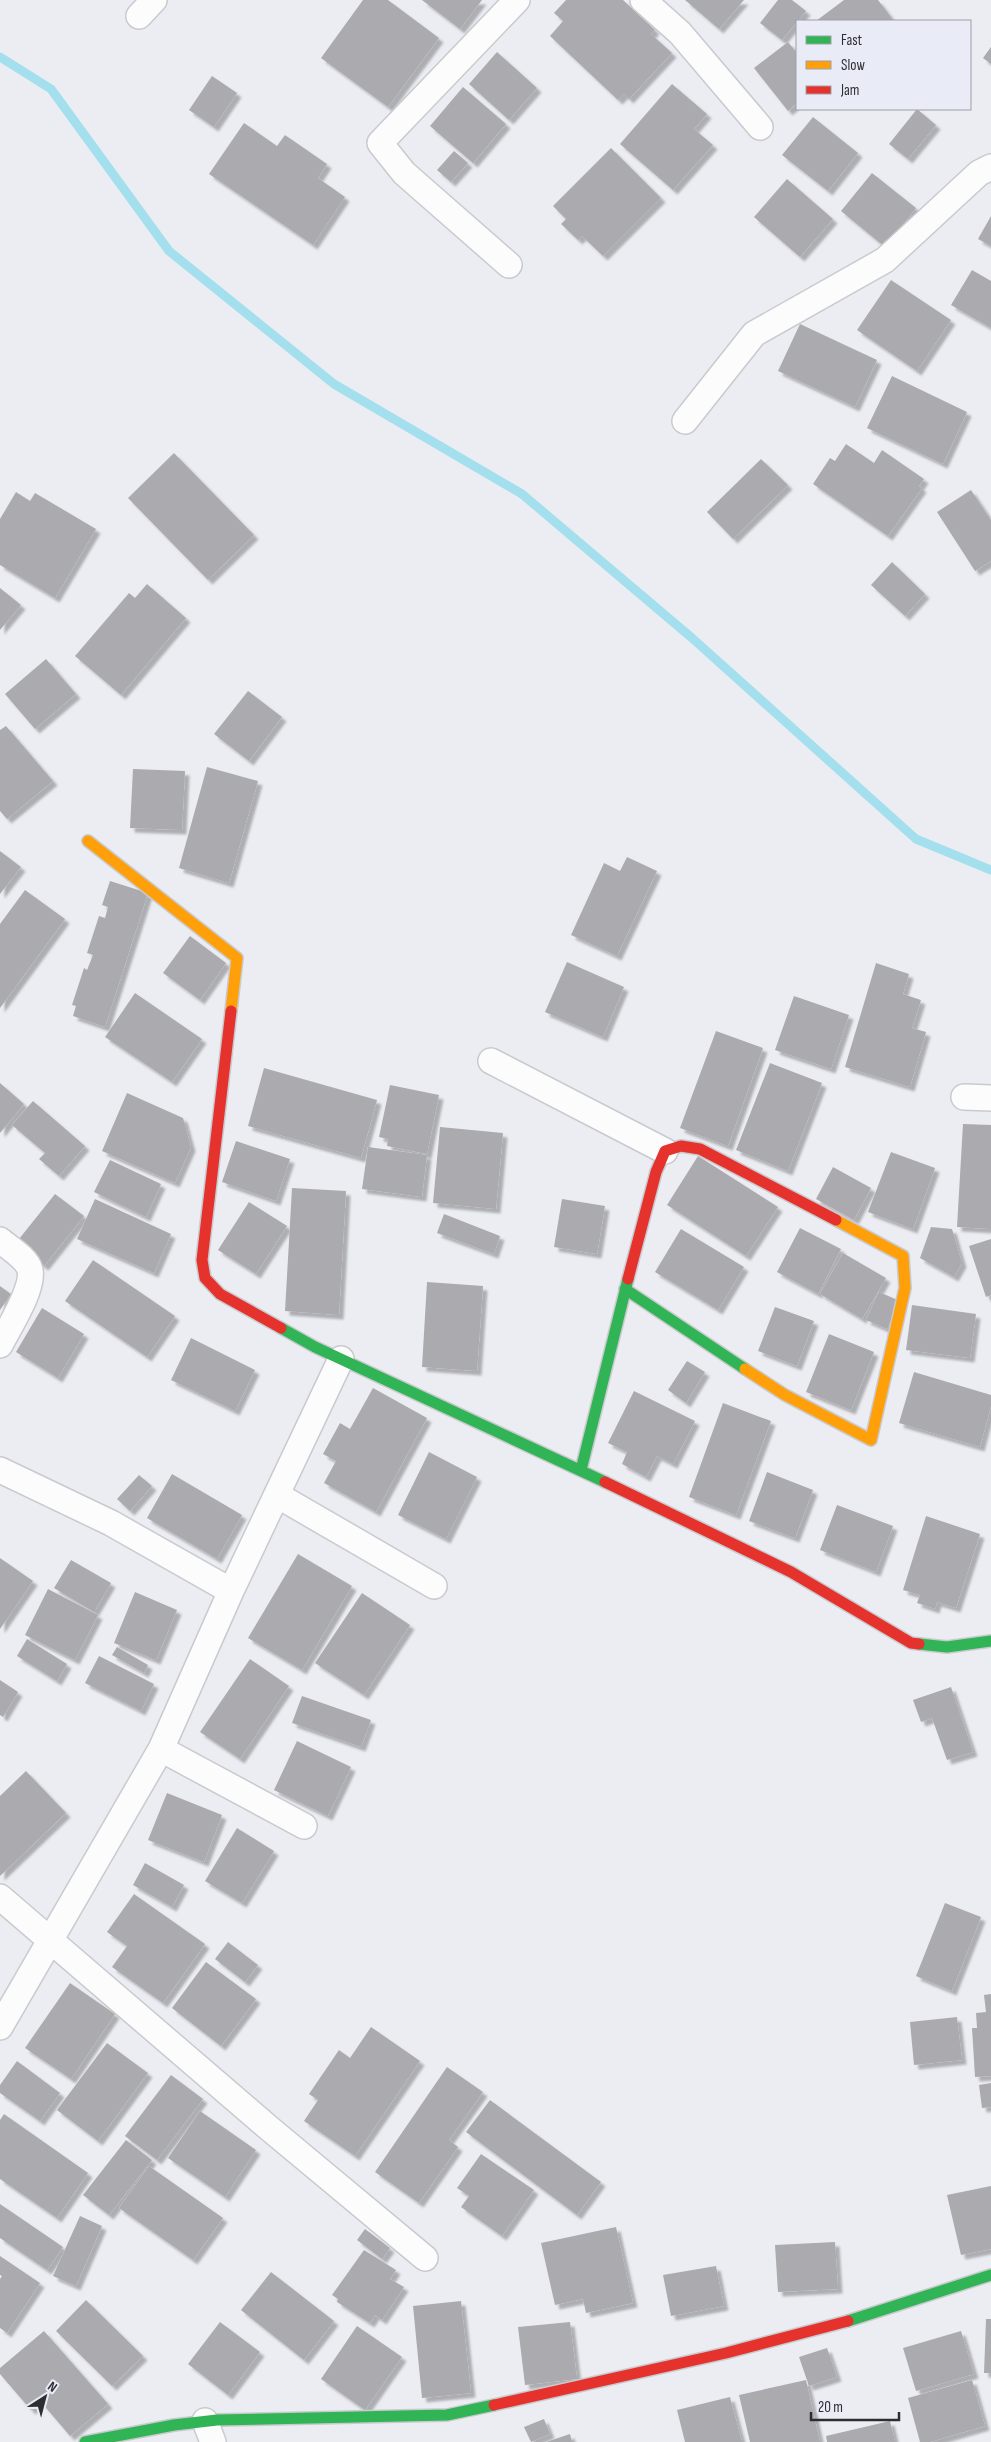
<svg xmlns="http://www.w3.org/2000/svg" width="991" height="2442" viewBox="0 0 991 2442" font-family="'Sofia Sans Condensed',sans-serif">
	<defs>
		<filter id="shadow"><feDropShadow dx="4.5" dy="4.5" stdDeviation="1" flood-color="#0004"/></filter>
	</defs>
	<rect width="100%" height="100%" fill="#ecedf3"/>
	<g fill="none" stroke-linecap="round" stroke-linejoin="round">
		<!-- stream -->
		<path stroke="#a4dfed" stroke-width="9" d="M0,57L51,89L169,251L334,384L522,494L692,638L916,839L991,870"/>
	</g>
	<!-- building -->
	<path fill="#abaaaf" filter="url(#shadow)" d="M363,0H388L439,38L388,107L321,58Z
		M422,0H482L460,29Z
		M566,0H623L655,30L651,34L672,53L629,99L624,94L618,100L550,36L563,21L554,13Z
		M685,0H744L719,29Z
		M778,0H792L806,11L782,40L760,23Z
		M844,0H878L894,21H816Z
		M788,42L797,53V103L788,111L754,68Z
		M991,47V64L983,58Z
		M497,52L537,88L509,120L469,84Z
		M212,76L237,93L214,127L189,110Z
		M672,84L707,114L694,129L713,145L673,190L620,144Z
		M463,87L506,124L473,163L430,126Z
		M917,109L936,125L908,159L889,144Z
		M813,117L858,153L828,191L782,155Z
		M244,123L277,146L285,135L327,164L318,178L345,197L313,245L209,174Z
		M611,148L661,198L603,256L582,236L578,240L561,224L566,219L553,206Z
		M454,151L468,163L451,182L437,170Z
		M872,173L916,208L885,247L841,211Z
		M787,179L833,219L800,257L754,217Z
		M991,216V246L978,239Z
		M972,270L991,281V328L951,305Z
		M891,280L951,320L917,371L857,330Z
		M800,324L877,360L855,407L778,371Z
		M892,376L967,412L943,464L867,428Z
		M846,444L874,463L882,450L924,479L919,486L922,488L888,536L813,484L830,458L835,461Z
		M174,453L254,535L208,580L128,498Z
		M761,459L788,485L733,539L707,512Z
		M971,490L991,520V561L975,571L937,512Z
		M16,492L30,501L35,493L96,529L55,598L0,565V519Z
		M892,562L925,594L905,616L871,585Z
		M147,584L186,618L121,695L75,656L129,593L135,598Z
		M0,588L21,605L0,630Z
		M46,659L76,694L35,729L5,694Z
		M248,691L282,717L249,761L214,734Z
		M6,726L53,781L7,819L0,811V730Z
		M207,767L258,781L229,883L179,868Z
		M133,769L185,771L182,830L130,828Z
		M0,851L21,867L0,894Z
		M627,857L657,871L617,956L571,935L604,863L620,871Z
		M110,881L148,893L105,1027L73,1016L76,1006L72,1005L84,968L87,970L93,955L87,953L99,916L105,918L108,907L102,905Z
		M25,890L65,919L0,1008V924Z
		M190,936L226,963L200,1000L163,973Z
		M567,962L624,987L603,1037L545,1012Z
		M876,963L909,974L903,994L921,1000L912,1028L926,1032L910,1087L845,1067Z
		M135,993L202,1039L172,1082L105,1037Z
		M794,996L849,1015L831,1069L775,1050Z
		M716,1031L763,1048L728,1146L680,1128Z
		M770,1063L822,1083L788,1171L736,1150Z
		M264,1068L377,1100L361,1158L248,1126Z
		M0,1083L24,1104L0,1133Z
		M390,1085L439,1095L427,1154L387,1146L388,1139L379,1137Z
		M127,1093L183,1118L191,1147L175,1183L102,1151Z
		M33,1101L85,1146L59,1176L39,1159L45,1153L12,1125Z
		M963,1124L991,1125V1229L957,1227Z
		M440,1127L503,1133L496,1209L433,1203Z
		M236,1141L290,1159L276,1201L222,1182Z
		M368,1147L427,1155L422,1197L362,1189Z
		M891,1152L935,1168L913,1229L868,1212Z
		M698,1156L778,1207L746,1256L667,1205Z
		M110,1160L161,1184L146,1217L94,1192Z
		M833,1167L871,1188L854,1220L816,1199Z
		M292,1188L346,1191L339,1315L285,1311Z
		M55,1194L84,1216L44,1266L15,1244Z
		M95,1199L171,1234L154,1273L77,1239Z
		M562,1199L605,1206L597,1254L554,1247Z
		M249,1202L287,1226L256,1274L218,1250Z
		M444,1214L500,1236L494,1254L437,1233Z
		M931,1227L952,1229L962,1263L954,1277L920,1258Z
		M800,1228L841,1249L818,1294L777,1272Z
		M681,1229L744,1267L718,1310L655,1272Z
		M991,1239V1295L986,1297L969,1246Z
		M843,1253L886,1278L862,1319L820,1294Z
		M93,1260L175,1316L147,1357L65,1301Z
		M427,1282L483,1286L477,1371L422,1367Z
		M0,1286L11,1294L0,1310Z
		M879,1292L900,1301L887,1329L866,1320Z
		M912,1305L976,1314L970,1358L906,1350Z
		M775,1307L814,1321L797,1366L758,1351Z
		M42,1308L84,1334L58,1378L16,1352Z
		M829,1334L874,1352L851,1410L806,1392Z
		M191,1338L255,1370L235,1411L171,1380Z
		M687,1361L705,1372L686,1403L668,1390Z
		M914,1372L991,1395V1406L980,1447L899,1423Z
		M373,1388L427,1418L376,1512L324,1483L336,1461L323,1454L340,1423L350,1429Z
		M634,1391L695,1421L673,1464L657,1456L646,1477L622,1464L627,1452L608,1443Z
		M723,1403L771,1421L736,1515L689,1497Z
		M429,1452L477,1477L446,1539L398,1515Z
		M767,1472L813,1490L795,1538L749,1521Z
		M172,1474L242,1515L217,1559L147,1518Z
		M139,1475L152,1486L130,1511L117,1499Z
		M837,1505L893,1526L876,1572L820,1550Z
		M926,1516L980,1534L956,1608L937,1602L935,1609L917,1603L920,1595L903,1590Z
		M298,1554L352,1586L302,1670L248,1638Z
		M0,1558L33,1581L0,1629Z
		M71,1560L111,1583L94,1612L54,1588Z
		M48,1589L98,1615L75,1660L25,1635Z
		M135,1592L177,1610L156,1660L114,1643Z
		M362,1593L410,1625L364,1695L315,1663Z
		M27,1639L67,1664L57,1681L17,1656Z
		M117,1647L148,1665L144,1673L112,1655Z
		M99,1656L154,1684L141,1711L85,1683Z
		M250,1659L289,1686L240,1759L200,1732Z
		M0,1680L18,1692L3,1717L0,1715Z
		M951,1687L973,1752L947,1760L932,1718L921,1722L913,1700Z
		M302,1696L371,1720L361,1747L292,1723Z
		M297,1741L351,1767L328,1816L274,1790Z
		M26,1771L66,1813L0,1876V1796Z
		M167,1793L222,1815L204,1862L148,1840Z
		M237,1828L274,1851L242,1903L205,1881Z
		M145,1863L184,1885L172,1907L133,1885Z
		M134,1894L205,1944L163,2003L112,1967L127,1946L107,1932Z
		M945,1903L981,1917L952,1991L916,1976Z
		M228,1942L258,1965L245,1982L215,1959Z
		M206,1962L256,1999L221,2046L172,2008Z
		M70,1983L115,2014L71,2079L25,2048Z
		M991,1994V2076L975,2077L972,2028H977L976,2013L986,2012L984,1995Z
		M957,2017L962,2060L914,2065L910,2022Z
		M371,2027L420,2061L355,2156L304,2121L318,2100L309,2094L339,2050L350,2058Z
		M107,2043L148,2073L98,2141L57,2110Z
		M17,2061L60,2093L40,2121L0,2093V2085Z
		M447,2067L483,2092L449,2140L458,2147L419,2203L375,2172Z
		M171,2075L203,2099L157,2160L125,2136Z
		M991,2083V2107L982,2108L979,2085Z
		M490,2100L601,2182L577,2215L466,2132Z
		M200,2111L256,2150L225,2197L168,2158Z
		M4,2114L88,2173L57,2218L0,2179V2120Z
		M126,2140L152,2160L109,2215L83,2195Z
		M481,2154L534,2190L502,2236L461,2207L469,2196L457,2188Z
		M149,2166L223,2218L193,2260L119,2208Z
		M991,2186V2249L961,2255L947,2195Z
		M0,2204L63,2247L47,2270L0,2238Z
		M80,2216L102,2226L76,2286L53,2276Z
		M616,2227L633,2303L586,2313L583,2299L555,2305L541,2243Z
		M365,2229L390,2248L382,2259L357,2240Z
		M835,2242L838,2289L778,2292L775,2245Z
		M364,2250L396,2270L390,2279L404,2287L382,2320L375,2315L370,2323L337,2302L338,2299L332,2295Z
		M0,2256L40,2283L7,2333L0,2328V2279L2,2276L0,2275Z
		M716,2266L724,2306L671,2316L663,2275Z
		M271,2272L334,2321L304,2360L241,2310Z
		M86,2300L143,2356L112,2386L56,2331Z
		M461,2301L471,2393L422,2398L413,2306Z
		M986,2319H991V2373H984Z
		M220,2322L260,2352L228,2395L188,2364Z
		M570,2322L577,2379L525,2385L518,2327Z
		M357,2326L402,2357L365,2410L321,2379Z
		M44,2331L108,2404L70,2436L41,2402L31,2410L0,2374V2368Z
		M961,2331L974,2374L916,2391L903,2348Z
		M827,2348L837,2377L809,2386L799,2357Z
		M806,2380L820,2442H750L739,2395Z
		M972,2380L985,2426L930,2442H920L908,2398Z
		M730,2397L742,2442H685L677,2410Z
		M544,2419L550,2434L531,2442L524,2427Z
		M890,2421L895,2442H827L826,2436Z
		M570,2434L572,2442H546Z"/>
	<g fill="none" stroke-linecap="round" stroke-linejoin="round">
		<defs>
			<path id="street" d="M643,0L680,33L760,127
				M139,16L154,0
				M509,265L404,173L380,143L517,0
				M685,421L754,334L885,260L979,173L991,167
				M491,1061L665,1151
				M964,1097L991,1098
				M0,1240C9,1248 27,1258 30,1270C34,1289 9,1327 0,1345
				M0,1470L111,1523L231,1591
				M277,1495L434,1586
				M161,1749L304,1826
				M0,1897L270,2129L425,2258
				M0,2027L161,1749L231,1591L341,1359
				M205,2421L213,2442"/>
			<path id="fast" d="M625,1289L745,1369
				M281,1328L315,1347L605,1482
				M581,1470L628,1279
				M919,1644L947,1647L991,1641
				M848,2321L991,2275
				M85,2442L174,2425L217,2420L447,2415L494,2405"/>
			<path id="slow" d="M88,841L237,958L231,1011
				M745,1369L785,1395L871,1440L905,1288L903,1256L836,1220"/>
			<path id="jam" d="M231,1011L202,1260L205,1278L220,1294L281,1328
				M628,1279L656,1172L665,1151L681,1146L700,1149L836,1220
				M605,1482L791,1572L911,1643L919,1644
				M494,2405L726,2353L848,2321"/>
		</defs>
		<!-- street casing -->
		<use href="#street" stroke="#c9cace" stroke-width="28"/>
		<!-- fast casing -->
		<use href="#fast" stroke="#c9cace" stroke-width="14"/>
		<!-- slow casing -->
		<use href="#slow" stroke="#c9cace" stroke-width="14"/>
		<!-- jam casing -->
		<use href="#jam" stroke="#c9cace" stroke-width="14"/>
		<!-- street -->
		<use href="#street" stroke="#fcfcfd" stroke-width="25"/>
		<!-- fast -->
		<use href="#fast" stroke="#30b455" stroke-width="11"/>
		<!-- slow -->
		<use href="#slow" stroke="#ff9f0a" stroke-width="11"/>
		<!-- jam -->
		<use href="#jam" stroke="#e5322d" stroke-width="11"/>
	</g>
	<!-- legend -->
	<rect x="796" y="20" width="175" height="90" fill="#e9ecf6" stroke="#9ea0a7"/>
	<rect x="806" y="36" width="25" height="8" fill="#30b455" stroke="#9ea0a7"/>
	<text x="841" y="45" font-size="15" fill="#2d2e31">Fast</text>
	<rect x="806" y="61" width="25" height="8" fill="#ff9f0a" stroke="#9ea0a7"/>
	<text x="841" y="70" font-size="15" fill="#2d2e31">Slow</text>
	<rect x="806" y="86" width="25" height="8" fill="#e5322d" stroke="#9ea0a7"/>
	<text x="841" y="95" font-size="15" fill="#2d2e31">Jam</text>
	<!-- north arrow -->
	<g transform="translate(45 2397) rotate(36)" stroke="#e9ecf6" stroke-width="4" paint-order="stroke">
	<path d="M0-4L9 19L0 12L-9 19Z" fill="#2d2e31"/>
	<text y="-8" font-size="14" font-weight="bold" text-anchor="middle" fill="#2d2e31">N</text>
	</g>
	<!-- scale -->
	<path d="M811 2412v8h88v-8" fill="none" stroke="#2d2e31" stroke-width="2.5"/>
	<text x="818" y="2412" font-size="15" fill="#2d2e31" stroke="#e9ecf6" stroke-width="4" paint-order="stroke">20 m</text>
</svg>
